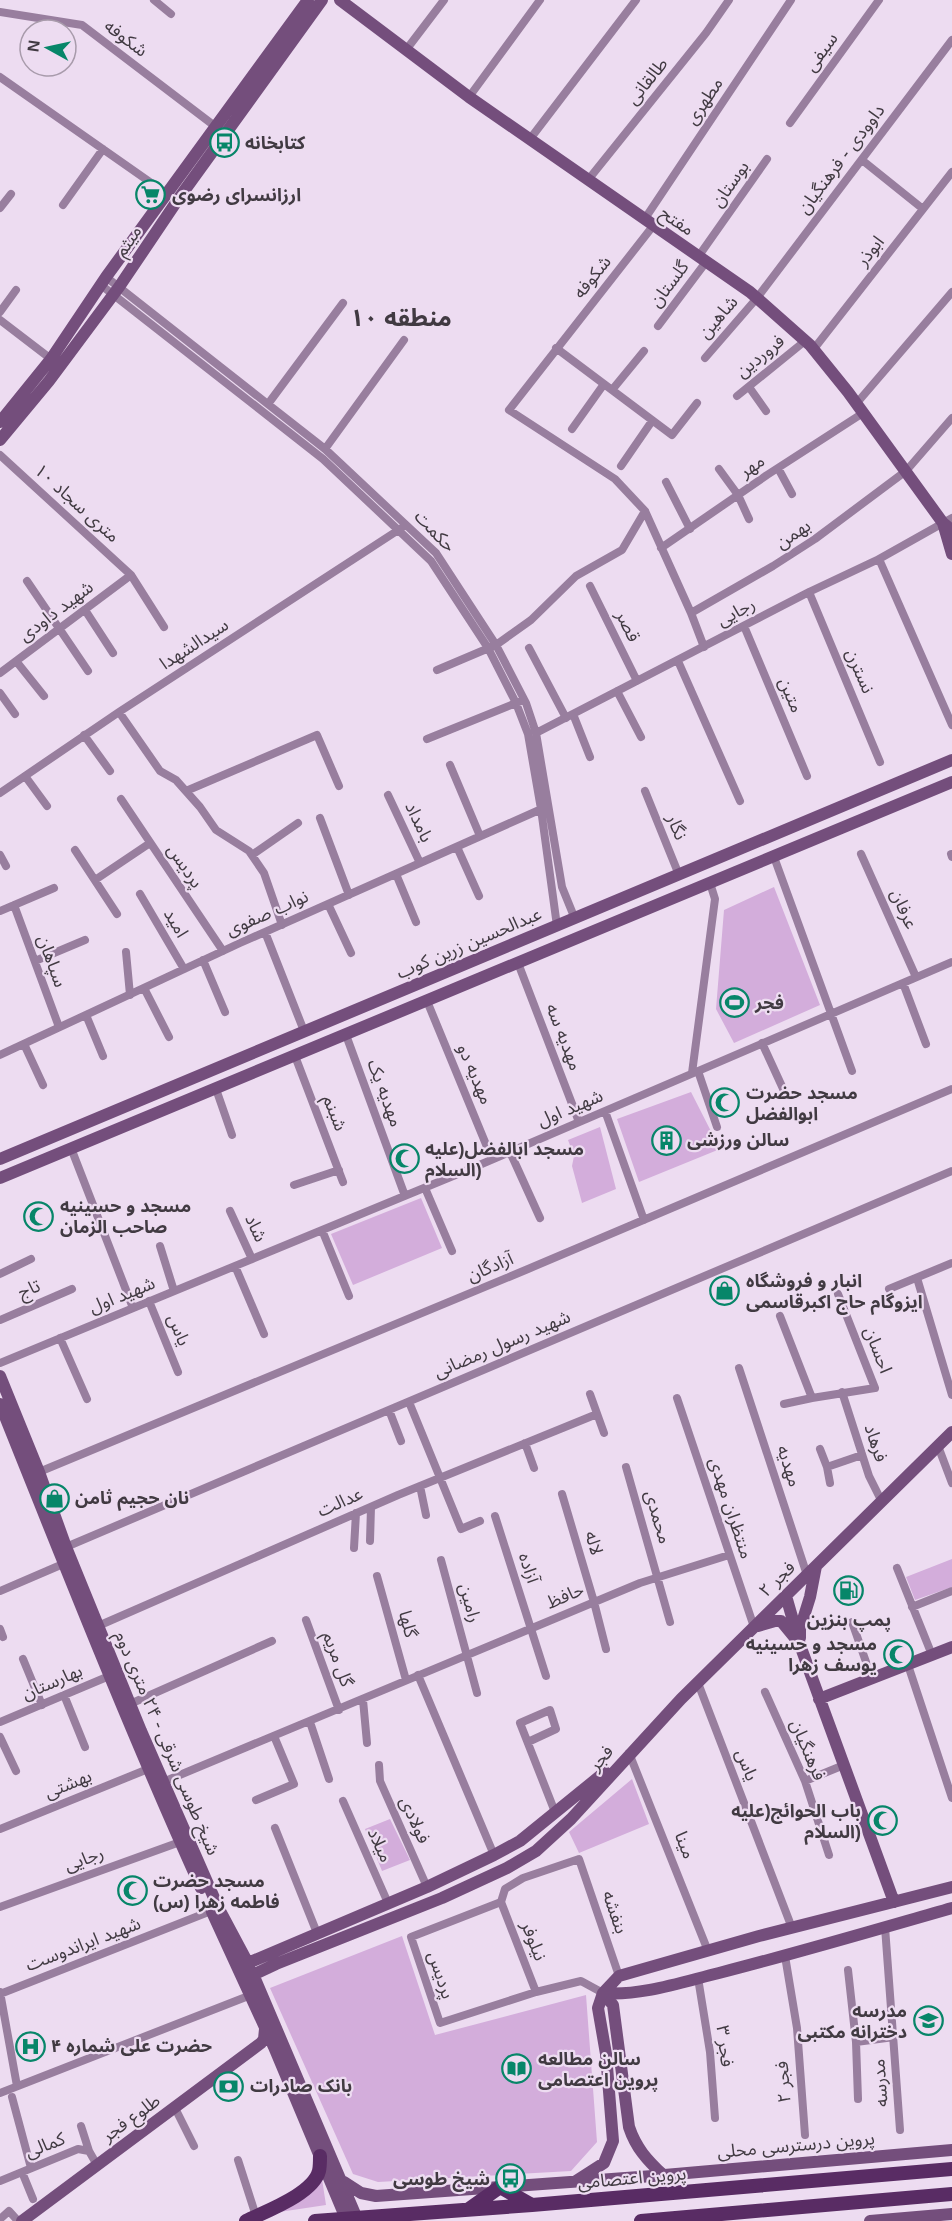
<svg xmlns="http://www.w3.org/2000/svg" width="952" height="2221" viewBox="0 0 952 2221" font-family="Helvetica,'Noto Sans Arabic',sans-serif">
	<rect width="100%" height="100%" fill="#eddcf1"/>
	<!-- green -->
	<path fill="#d3addb" d="M774,887L820,1005L734,1043L716,1009L724,910Z
		M691,1092L720,1149L639,1182L617,1119Z
		M600,1127L616,1189L582,1203L572,1166L574,1156L568,1140Z
		M421,1198L442,1248L353,1285L331,1234Z
		M952,1559V1587L915,1600L906,1577Z
		M632,1779L649,1824L579,1853L569,1832Z
		M390,1819L410,1860L382,1871L365,1829Z
		M402,1936L435,2035L586,1995L597,2142L571,2171L378,2182L353,2174L270,1988Z
		M322,2179L326,2205L266,2214Z"/>
	<g fill="none" stroke-linecap="round" stroke-linejoin="round">
		<!-- street -->
		<path stroke="#987e9e" stroke-width="8" d="M154,0L171,14
			M0,12L82,25L216,127
			M406,50L444,0
			M0,77L167,194
			M469,97L540,0
			M790,123L879,0
			M530,139L636,0
			M862,160L923,209
			M588,180L706,33L729,0
			M63,205L103,149
			M0,208L11,194
			M644,220L791,0
			M653,226L509,410L615,479L645,511L691,613L704,647
			M698,257L767,159
			M106,277L325,449L436,553L496,645L526,703L536,733L562,887L575,919
			M101,285L323,459L431,561L488,648L516,703L528,734L541,809L557,926
			M0,312L16,290
			M0,320L51,359
			M658,326L706,262
			M556,348L672,435L697,403
			M813,350L952,172
			M705,358L757,298L952,40
			M749,387L766,411
			M612,390L644,351
			M737,396L805,341
			M268,404L343,303
			M856,404L952,292
			M572,429L604,384
			M325,449L404,340
			M0,455L131,575L164,627
			M621,466L652,421
			M778,468L792,494
			M719,469L738,495L749,519
			M666,482L690,529
			M661,548L767,475L863,413
			M879,559L952,725
			M27,581L88,671
			M590,586L637,681
			M809,592L880,762
			M85,610L113,653
			M691,613L773,566L815,539L906,471L952,418
			M744,626L807,776
			M529,648L566,718
			M16,661L44,696
			M678,661L740,801
			M437,670L496,645L531,620L576,576L622,550L645,511
			M0,673L131,575
			M617,691L641,737
			M0,693L15,714
			M119,712L160,771L176,780L200,807L216,830L249,851L264,873L282,925
			M573,714L590,757
			M536,733L809,592L879,559L952,518
			M84,735L110,771
			M427,739L521,701
			M450,765L480,836
			M25,776L47,806
			M186,791L317,735L339,786
			M645,791L679,875
			M0,793L119,712L403,527
			M388,795L420,863
			M121,799L223,951
			M320,818L349,895
			M457,847L479,896
			M75,850L117,914
			M861,854L916,977
			M951,854L952,857
			M0,855L6,866
			M252,855L298,823
			M774,857L852,1071
			M396,874L416,922
			M95,880L150,843
			M140,894L184,969
			M328,904L351,953
			M14,905L59,1027
			M0,911L54,888
			M265,932L304,1031
			M126,952L130,995
			M203,960L225,1012
			M35,961L85,940
			M518,963L579,1122
			M903,983L926,1044
			M144,988L169,1037
			M427,1001L492,1159
			M86,1015L103,1056
			M346,1035L405,1196
			M762,1043L785,1093
			M24,1044L43,1085
			M0,1055L240,943L546,807
			M295,1056L343,1182
			M698,1071L717,1127
			M692,1073L715,899L710,883
			M216,1089L232,1135
			M605,1111L644,1220
			M71,1148L133,1308
			M510,1152L540,1218
			M294,1185L339,1170
			M425,1188L452,1251
			M230,1211L252,1259
			M322,1230L349,1296
			M160,1246L174,1291
			M235,1266L264,1334
			M0,1274L31,1259
			M917,1278L952,1395
			M889,1289L952,1263
			M149,1301L178,1372
			M780,1316L812,1398L875,1388L838,1294
			M0,1320L72,1289
			M60,1338L87,1399
			M0,1363L470,1169L952,962
			M739,1368L807,1575
			M842,1392L869,1476L882,1502
			M590,1394L604,1433
			M677,1398L754,1627
			M409,1402L461,1529L480,1521
			M784,1404L812,1398
			M389,1410L401,1441
			M525,1443L534,1468
			M938,1446L952,1483
			M820,1449L827,1467L830,1483
			M626,1467L670,1622
			M827,1467L862,1455
			M39,1472L528,1269L952,1089
			M420,1486L426,1515
			M562,1494L594,1602L606,1649
			M495,1516L546,1676
			M370,1541L371,1507
			M66,1547L952,1171
			M354,1548L356,1513
			M441,1560L477,1693
			M897,1568L932,1655
			M377,1576L406,1680
			M0,1591L63,1564
			M912,1607L952,1591
			M306,1620L339,1710
			M852,1622L872,1679
			M98,1626L398,1495L597,1414
			M0,1629L3,1637
			M23,1659L42,1705
			M908,1665L952,1798
			M418,1675L494,1855
			M698,1683L792,1928
			M765,1692L805,1781L829,1855
			M64,1695L85,1747
			M363,1700L367,1743
			M130,1704L272,1641
			M0,1722L114,1674
			M310,1722L329,1779
			M0,1737L16,1771
			M528,1742L556,1729L550,1710L520,1723L555,1812
			M629,1753L708,1951
			M379,1765L380,1781L427,1887
			M805,1781L844,1765
			M163,1782L640,1583L729,1555
			M256,1800L294,1784L274,1736
			M343,1801L388,1903
			M275,1828L317,1933
			M0,1829L148,1769
			M501,1902L536,1992
			M0,1907L180,1842
			M885,1927L900,2130
			M785,1956L797,2028L805,2135
			M848,1970L856,2042L858,2099
			M698,1978L710,2052L715,2118
			M0,1992L17,2086
			M603,1993L581,1981L536,1992L440,2023L411,1937L501,1902L505,1889L523,1878L579,1859L619,1976
			M0,1994L211,1911
			M856,2042L894,2037
			M0,2093L251,1995
			M12,2097L31,2168
			M175,2108L194,2146
			M81,2126L89,2151
			M238,2160L256,2216
			M22,2172L33,2199
			M0,2181L78,2149L89,2151L97,2165
			M0,2219L9,2211L18,2221"/>
		<!-- secondary -->
		<path stroke="#744e7c" stroke-width="12" d="M340,0L469,97L750,292L810,345L848,392L943,523
			M0,422L51,359L106,277L308,0
			M0,440L49,381L119,287L179,198L322,0
			M952,530L943,523L952,554
			M0,1159L952,760
			M0,1178L952,782
			M0,1376L39,1472L66,1547L141,1731L218,1907L250,1967L358,2221
			M0,1404C65,1566 129,1729 201,1888
			M786,1596L800,1645L894,1902
			M758,1626L775,1621H781L795,1638
			M800,1638V1629L810,1597L816,1566
			M819,1699L952,1647
			M212,1912L274,2047L347,2221
			M241,1966L427,1887L494,1855L520,1841L605,1772
			M244,1979L276,1964L442,1898L507,1868L536,1851L571,1819L681,1699L952,1432
			M603,1993C641,1996 682,1982 719,1973C797,1953 875,1930 952,1908
			M603,1993L613,2005L629,2127C636,2148 647,2160 663,2175
			M576,2181L604,2163L613,2141L606,2054L598,2008L603,1993L619,1976L759,1936L952,1887
			M344,2182L361,2193L376,2196L653,2176L952,2150
			M22,2221L261,2043L264,2039L265,2029
			M870,2221L952,2214"/>
		<!-- primary -->
		<path stroke="#592c64" stroke-width="14" d="M469,2209L500,2187L532,2205
			M246,2221C266,2211 313,2194 319,2171C320,2167 320,2161 320,2156
			M315,2221L532,2205L952,2169
			M641,2221L952,2194"/>
	</g>
	<!-- icons -->
	<defs>
		<symbol id="bus-ring" viewBox="-11 -11 22 22"><circle r="9.5" fill="#eddcf1" stroke="#078669" stroke-width="1.5"/><path d="M-5-6H5V4H4V6H2V4H-2V6H-4V4H-5ZM-3.5-4V0h7V-4ZM-3.5 1.2v1.5H-2V1.2ZM2 1.2v1.5H3.5V1.2Z" fill="#078669"/></symbol>
		<symbol id="supermarket-ring" viewBox="-11 -11 22 22"><circle r="9.5" fill="#eddcf1" stroke="#078669" stroke-width="1.5"/><path d="M-6-5.5h2.5l.6 2H6L4.5 2H-2.5L-4.4-4H-6ZM-1.5 3.2a1.3 1.3 0 1 0 .1 0ZM3 3.2a1.3 1.3 0 1 0 .1 0Z" fill="#078669"/></symbol>
		<symbol id="stadium-ring" viewBox="-11 -11 22 22"><circle r="9.5" fill="#eddcf1" stroke="#078669" stroke-width="1.5"/><path d="M0-5a6.5 5 0 1 0 0 10a6.5 5 0 1 0 0-10ZM-3.5-1.8h7v3.6h-7Z" fill="#078669"/></symbol>
		<symbol id="mosque-ring" viewBox="-11 -11 22 22"><circle r="9.5" fill="#eddcf1" stroke="#078669" stroke-width="1.5"/><path d="M3.5-4.9A6 6 0 1 0 3.5 4.9A5 5 0 1 1 3.5-4.9Z" fill="#078669"/></symbol>
		<symbol id="building-ring" viewBox="-11 -11 22 22"><circle r="9.5" fill="#eddcf1" stroke="#078669" stroke-width="1.5"/><path d="M-4-6H4V6H1V3H-1V6H-4ZM-2.5-4.3h1.7v1.8h-1.7ZM.8-4.3h1.7v1.8H.8ZM-2.5-1h1.7V.8h-1.7ZM.8-1h1.7V.8H.8Z" fill="#078669"/></symbol>
		<symbol id="shop-ring" viewBox="-11 -11 22 22"><circle r="9.5" fill="#eddcf1" stroke="#078669" stroke-width="1.5"/><path d="M-5-2.5h2.3a2.7 3.5 0 0 1 5.4 0H5L5.5 6h-11ZM-1.5-2.5h3a1.5 2.3 0 0 0-3 0Z" fill="#078669"/></symbol>
		<symbol id="fuel-ring" viewBox="-11 -11 22 22"><circle r="9.5" fill="#eddcf1" stroke="#078669" stroke-width="1.5"/><path d="M-5.5-6h7V0h2V4h1.3V-2.5L3-4.5l.8-.8L6-3V5H2.5V1h-1V6h-7ZM-4.2-4.7v3.2H.2V-4.7Z" fill="#078669"/></symbol>
		<symbol id="school-ring" viewBox="-11 -11 22 22"><circle r="9.5" fill="#eddcf1" stroke="#078669" stroke-width="1.5"/><path d="M0-5L7-2L0 1L-7-2ZM-4 1L0 2.5L4 1V4Q0 6-4 4Z" fill="#078669"/></symbol>
		<symbol id="hospital-ring" viewBox="-11 -11 22 22"><circle r="9.5" fill="#eddcf1" stroke="#078669" stroke-width="1.5"/><path d="M-5-5h3v3.5h4V-5h3V5h-3V1.5h-4V5h-3Z" fill="#078669"/></symbol>
		<symbol id="library-ring" viewBox="-11 -11 22 22"><circle r="9.5" fill="#eddcf1" stroke="#078669" stroke-width="1.5"/><path d="M-6-4Q-3-5.5-.7-3.5V5Q-3 3-6 4ZM6-4Q3-5.5 .7-3.5V5Q3 3 6 4Z" fill="#078669"/></symbol>
		<symbol id="bank-ring" viewBox="-11 -11 22 22"><circle r="9.5" fill="#eddcf1" stroke="#078669" stroke-width="1.5"/><path d="M-6-4H6V4H-6ZM0-2.3a2.3 2.3 0 1 0 0 4.6a2.3 2.3 0 1 0 0-4.6Z" fill="#078669"/></symbol>
	</defs>
	<g fill-rule="evenodd">
		<use href="#bus-ring" x="208" y="126" width="33" height="33"/>
		<use href="#supermarket-ring" x="134" y="178" width="33" height="33"/>
		<use href="#stadium-ring" x="718" y="986" width="33" height="33"/>
		<use href="#mosque-ring" x="708" y="1086" width="33" height="33"/>
		<use href="#building-ring" x="650" y="1124" width="33" height="33"/>
		<use href="#mosque-ring" x="388" y="1142" width="33" height="33"/>
		<use href="#mosque-ring" x="22" y="1200" width="33" height="33"/>
		<use href="#shop-ring" x="708" y="1274" width="33" height="33"/>
		<use href="#shop-ring" x="38" y="1482" width="33" height="33"/>
		<use href="#fuel-ring" x="832" y="1574" width="33" height="33"/>
		<use href="#mosque-ring" x="882" y="1638" width="33" height="33"/>
		<use href="#mosque-ring" x="866" y="1804" width="33" height="33"/>
		<use href="#mosque-ring" x="116" y="1874" width="33" height="33"/>
		<use href="#school-ring" x="912" y="2004" width="33" height="33"/>
		<use href="#hospital-ring" x="14" y="2030" width="33" height="33"/>
		<use href="#library-ring" x="500" y="2052" width="33" height="33"/>
		<use href="#bank-ring" x="212" y="2070" width="33" height="33"/>
		<use href="#bus-ring" x="494" y="2162" width="33" height="33"/>
	</g>
	<g text-anchor="middle" stroke-width="4.5" stroke-linejoin="round" paint-order="stroke">
		<!-- street labels -->
		<g font-size="18" fill="#413a42" stroke="#eddcf1">
			<text transform="translate(126 38) rotate(37)" y="6">شکوفه</text>
			<text transform="translate(821 52) rotate(-54)" y="6">سیفی</text>
			<text transform="translate(647 81) rotate(-51)" y="6">طالقانی</text>
			<text transform="translate(704 101) rotate(-56)" y="6">مطهری</text>
			<text transform="translate(841 159) rotate(-53)" y="6">داوودی - فرهنگیان</text>
			<text transform="translate(730 184) rotate(-55)" y="6">بوستان</text>
			<text transform="translate(677 221) rotate(34)" y="6">مفتح</text>
			<text transform="translate(128 241) rotate(-56)" y="6">میثم</text>
			<text transform="translate(870 251) rotate(-52)" y="6">ابوذر</text>
			<text transform="translate(592 277) rotate(-51)" y="6">شکوفه</text>
			<text transform="translate(669 284) rotate(-53)" y="6">گلستان</text>
			<text transform="translate(718 317) rotate(-49)" y="6">شاهین</text>
			<text transform="translate(760 356) rotate(-39)" y="6">فروردین</text>
			<text transform="translate(752 466) rotate(-34)" y="6">مهر</text>
			<text transform="translate(77 503) rotate(42)" y="6">۱۰ متری سجاد</text>
			<text transform="translate(435 531) rotate(46)" y="6">حکمت</text>
			<text transform="translate(793 534) rotate(-34)" y="6">بهمن</text>
			<text transform="translate(56 611) rotate(-37)" y="6">شهید داودی</text>
			<text transform="translate(736 612) rotate(-28)" y="6">رجایی</text>
			<text transform="translate(628 626) rotate(64)" y="6">قصر</text>
			<text transform="translate(194 644) rotate(-33)" y="6">سیدالشهدا</text>
			<text transform="translate(860 671) rotate(67)" y="6">نسترن</text>
			<text transform="translate(791 695) rotate(67)" y="6">متین</text>
			<text transform="translate(419 822) rotate(65)" y="6">بامداد</text>
			<text transform="translate(677 827) rotate(68)" y="6">نگار</text>
			<text transform="translate(185 866) rotate(56)" y="6">پردیس</text>
			<text transform="translate(904 909) rotate(66)" y="6">عرفان</text>
			<text transform="translate(267 913) rotate(-24)" y="6">نواب صفوی</text>
			<text transform="translate(176 923) rotate(60)" y="6">امید</text>
			<text transform="translate(469 943) rotate(-23)" y="6">عبدالحسین زرین کوب</text>
			<text transform="translate(52 961) rotate(70)" y="6">سپاهان</text>
			<text transform="translate(564 1037) rotate(69)" y="6">مهدیه سه</text>
			<text transform="translate(475 1074) rotate(67)" y="6">مهدیه دو</text>
			<text transform="translate(385 1093) rotate(70)" y="6">مهدیه یک</text>
			<text transform="translate(570 1108) rotate(-23)" y="6">شهید اول</text>
			<text transform="translate(335 1113) rotate(69)" y="6">شبنم</text>
			<text transform="translate(256 1228) rotate(65)" y="6">شاد</text>
			<text transform="translate(490 1267) rotate(-23)" y="6">آزادگان</text>
			<text transform="translate(29 1289) rotate(-24)" y="6">تاج</text>
			<text transform="translate(122 1295) rotate(-22)" y="6">شهید اول</text>
			<text transform="translate(179 1330) rotate(68)" y="6">یاس</text>
			<text transform="translate(502 1344) rotate(-23)" y="6">شهید رسول رمضانی</text>
			<text transform="translate(878 1350) rotate(69)" y="6">احسان</text>
			<text transform="translate(876 1443) rotate(72)" y="6">فرهاد</text>
			<text transform="translate(789 1466) rotate(72)" y="6">مهدیه</text>
			<text transform="translate(340 1502) rotate(-24)" y="6">عدالت</text>
			<text transform="translate(731 1508) rotate(72)" y="6">منتظران مهدی</text>
			<text transform="translate(658 1517) rotate(74)" y="6">محمدی</text>
			<text transform="translate(594 1543) rotate(73)" y="6">لاله</text>
			<text transform="translate(529 1568) rotate(72)" y="6">آزاده</text>
			<text transform="translate(777 1579) rotate(-44)" y="6">فجر ۲</text>
			<text transform="translate(565 1596) rotate(-23)" y="6">حافظ</text>
			<text transform="translate(470 1603) rotate(75)" y="6">رامین</text>
			<text transform="translate(408 1624) rotate(75)" y="6">گلها</text>
			<text transform="translate(338 1659) rotate(70)" y="6">گل مریم</text>
			<text transform="translate(52 1682) rotate(-23)" y="6">بهارستان</text>
			<text transform="translate(167 1743) rotate(67)" y="6">شیخ طوسی شرقی - ۲۴ متری دوم</text>
			<text transform="translate(808 1750) rotate(67)" y="6">فرهنگیان</text>
			<text transform="translate(601 1758) rotate(-49)" y="6">فجر</text>
			<text transform="translate(747 1765) rotate(69)" y="6">یاس</text>
			<text transform="translate(68 1784) rotate(-22)" y="6">بهشتی</text>
			<text transform="translate(415 1820) rotate(66)" y="6">فولادی</text>
			<text transform="translate(380 1845) rotate(66)" y="6">میلاد</text>
			<text transform="translate(685 1845) rotate(69)" y="6">مینا</text>
			<text transform="translate(84 1859) rotate(-20)" y="6">رجایی</text>
			<text transform="translate(615 1912) rotate(71)" y="6">بنفشه</text>
			<text transform="translate(534 1941) rotate(69)" y="6">نیلوفر</text>
			<text transform="translate(83 1944) rotate(-21)" y="6">شهید ایراندوست</text>
			<text transform="translate(441 1975) rotate(72)" y="6">پردیس</text>
			<text transform="translate(725 2046) rotate(83)" y="6">فجر ۳</text>
			<text transform="translate(783 2082) rotate(-94)" y="6">فجر ۲</text>
			<text transform="translate(880 2083) rotate(-94)" y="6">مدرسه</text>
			<text transform="translate(131 2118) rotate(-36)" y="6">طلوع فجر</text>
			<text transform="translate(45 2145) rotate(-21)" y="6">کمالی</text>
			<text transform="translate(796 2145) rotate(-5)" y="6">پروین درسترسی محلی</text>
			<text transform="translate(632 2178) rotate(-5)" y="6">پروین اعتصامی</text>
		</g>
		<!-- poi labels -->
		<g font-size="18" font-weight="bold" fill="#413a42" stroke="#eddcf1" text-anchor="start">
			<text x="245" y="149">کتابخانه</text>
			<text x="172" y="201">ارزانسرای رضوی</text>
			<text x="755" y="1009">فجر</text>
			<text x="746" y="1099">مسجد حضرت<tspan x="746" dy="21">ابوالفضل</tspan></text>
			<text x="687" y="1146">سالن ورزشی</text>
			<text x="425" y="1155">مسجد ابالفضل(علیه<tspan x="425" dy="21">السلام)</tspan></text>
			<text x="60" y="1212">مسجد و حسینیه<tspan x="60" dy="21">صاحب الزمان</tspan></text>
			<text x="746" y="1287">انبار و فروشگاه<tspan x="746" dy="21">ایزوگام حاج اکبرقاسمی</tspan></text>
			<text x="75" y="1504">نان حجیم ثامن</text>
			<text x="849" y="1626" text-anchor="middle">پمپ بنزین</text>
			<text x="877" y="1650" text-anchor="end">مسجد و حسینیه<tspan x="877" dy="21">یوسف زهرا</tspan></text>
			<text x="861" y="1817" text-anchor="end">باب الحوائج(علیه<tspan x="861" dy="21">السلام)</tspan></text>
			<text x="153" y="1887">مسجد حضرت<tspan x="153" dy="21">فاطمه زهرا (س)</tspan></text>
			<text x="907" y="2017" text-anchor="end">مدرسه<tspan x="907" dy="21">دخترانه مکتبی</tspan></text>
			<text x="51" y="2052">حضرت علی شماره ۴</text>
			<text x="538" y="2065">سالن مطالعه<tspan x="538" dy="21">پروین اعتصامی</tspan></text>
			<text x="250" y="2092">بانک صادرات</text>
			<text x="490" y="2185" text-anchor="end">شیخ طوسی</text>
		</g>
		<!-- district labels -->
		<g font-size="24" font-weight="bold" fill="#413a42" stroke="#eddcf1">
			<text x="401" y="326">منطقه ۱۰</text>
		</g>
	</g>
	<!-- north arrow -->
	<g transform="translate(48 48) rotate(278)"><circle r="28" fill="#eddcf1" stroke="#a89bab" stroke-width="1.5"/>
	<path d="M0-4.5L10 22L0 15L-10 22Z" fill="#078669"/>
	<text y="-9" font-size="16" font-weight="bold" text-anchor="middle" fill="#413a42">N</text>
	</g>
</svg>
